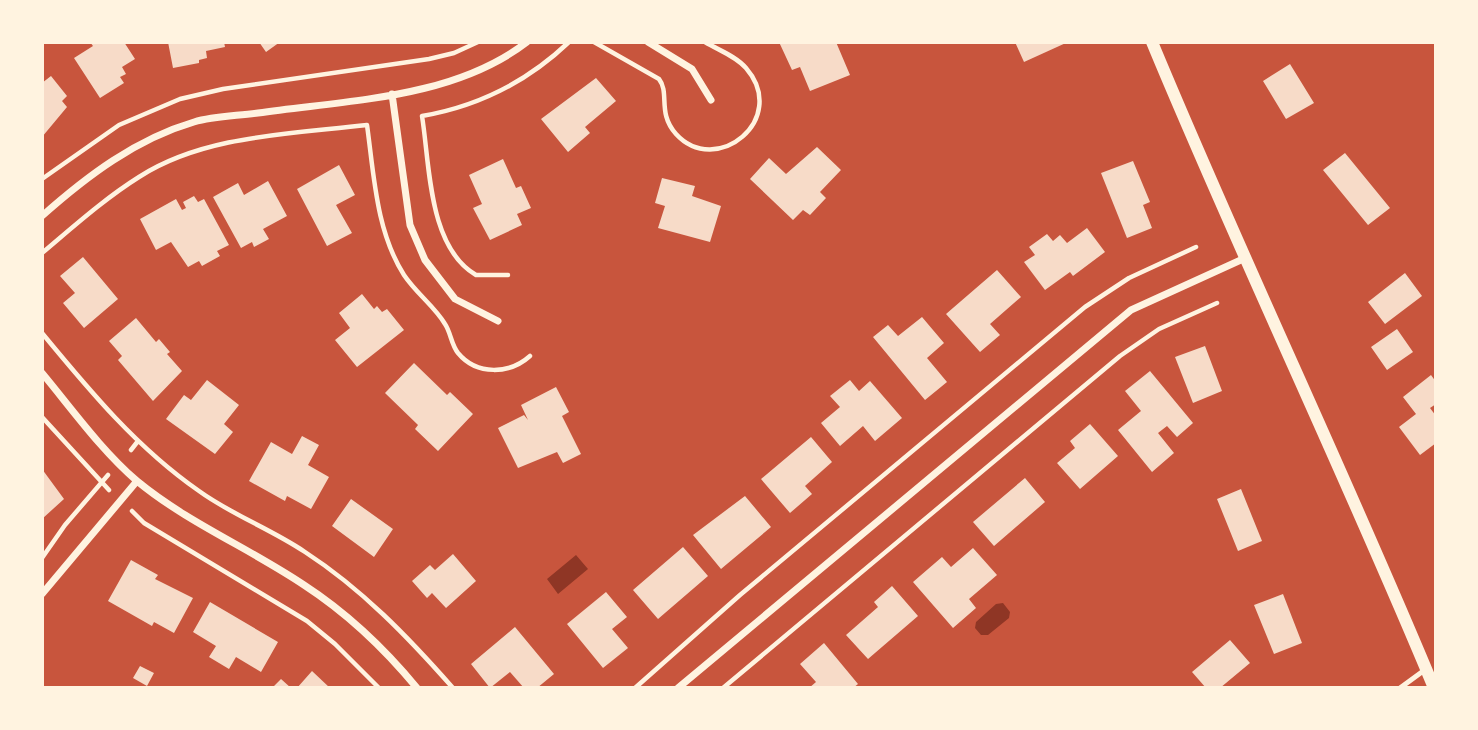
<svg xmlns="http://www.w3.org/2000/svg" width="1478" height="730" viewBox="0 0 1478 730" font-family="Lato,sans-serif">
	<rect width="100%" height="100%" fill="#c8553d"/>
	<!-- water -->
	<path fill="#8f3625" d="M576,555L588,569L558,594L547,579Z
		M1003,603L1010,612L1009,618L988,635H981L975,628L976,622L996,604Z"/>
	<!-- building -->
	<path fill="#f7dbc8" d="M90,42H124L135,59L122,67L126,74L120,77L124,83L100,98L74,58L93,46Z
		M168,42H224L225,47L206,51L207,58L199,60V63L173,68Z
		M259,42H280L266,52Z
		M779,42H836L850,75L810,91L800,67L792,70Z
		M1015,42H1068L1024,62Z
		M1290,64L1314,103L1286,119L1263,81Z
		M51,76L67,96L62,101L67,107L42,137V83Z
		M596,78L616,101L585,127L590,133L568,152L541,119Z
		M817,147L841,170L820,192L826,198L810,215L803,210L793,220L750,179L769,158L786,174Z
		M1345,153L1390,208L1368,225L1323,170Z
		M503,159L516,188L521,186L531,208L517,214L522,225L490,240L473,208L482,204L469,175Z
		M1133,161L1150,202L1143,205L1152,228L1127,238L1101,173Z
		M339,165L355,195L336,205L352,233L327,246L297,189Z
		M662,178L695,186L692,196L721,206L710,242L658,228L665,206L655,203Z
		M268,181L287,216L263,229L269,239L254,247L252,242L241,248L213,197L238,183L244,195Z
		M194,196L198,202L204,199L229,245L217,251L220,256L202,266L199,261L188,267L171,242L156,250L140,219L176,199L182,210L186,208L183,202Z
		M1087,228L1105,252L1073,276L1070,272L1045,290L1024,262L1035,255L1029,247L1047,234L1053,241L1060,235L1067,243Z
		M83,257L118,299L84,328L63,303L75,293L60,276Z
		M997,270L1021,297L990,324L1000,335L980,352L946,314Z
		M1405,273L1422,296L1385,324L1368,302Z
		M362,294L374,309L377,306L382,312L387,309L404,330L357,367L335,340L350,328L339,313Z
		M922,317L944,343L927,358L947,382L925,400L873,337L888,325L898,336Z
		M136,318L156,342L159,339L170,352L167,354L182,371L153,401L118,360L122,356L109,341Z
		M1397,329L1413,352L1387,370L1371,347Z
		M1205,346L1222,391L1193,403L1175,357Z
		M414,363L447,395L450,392L473,414L438,451L415,429L418,425L385,393Z
		M1150,371L1193,423L1177,437L1167,426L1158,433L1174,453L1152,472L1118,430L1141,411L1125,391Z
		M1431,375L1436,382V404L1430,408L1436,416V443L1420,455L1399,427L1416,414L1403,397Z
		M207,380L239,405L224,424L233,432L215,454L166,419L184,395L191,400Z
		M850,380L859,391L870,381L902,418L875,441L863,426L840,446L821,423L840,407L830,396Z
		M556,387L569,412L562,416L581,454L563,463L557,452L518,468L498,428L524,415L528,420L521,405Z
		M1090,424L1118,456L1080,489L1057,463L1075,448L1070,441Z
		M302,436L319,445L308,465L329,477L311,509L287,496L285,501L249,481L271,442L292,454Z
		M811,437L832,462L805,486L812,494L790,513L761,479Z
		M42,469L64,499L42,519Z
		M1025,478L1045,502L994,546L973,522Z
		M1241,489L1262,541L1238,551L1217,499Z
		M745,496L771,527L721,569L693,535Z
		M351,499L393,529L374,557L332,526Z
		M683,547L708,576L658,619L633,590Z
		M973,548L997,575L969,599L976,608L953,628L913,582L942,557L951,567Z
		M453,554L476,581L446,608L432,593L427,598L412,581L430,565L435,570Z
		M131,560L158,575L155,579L193,598L174,633L154,622L152,626L108,601Z
		M892,586L918,616L868,659L846,635L878,607L874,602Z
		M606,592L627,617L612,629L628,648L603,668L567,624Z
		M1283,594L1302,643L1274,654L1254,605Z
		M210,602L278,642L261,672L236,657L229,669L209,657L216,646L193,632Z
		M515,627L554,674L537,688H524L510,672L490,688L471,664Z
		M1230,640L1250,663L1220,688H1206L1192,672Z
		M824,643L858,684L853,688H809L816,682L800,664Z
		M140,666L154,673L147,686L133,678Z
		M312,671L330,688H297Z
		M281,679L291,688H272Z"/>
	<g fill="none" stroke-linecap="round" stroke-linejoin="round">
		<!-- path -->
		<path stroke="#fff3e0" stroke-width="4.5" d="M594,42L659,79C670,93 657,113 676,134C716,178 790,119 746,68C736,56 718,50 705,42
			M42,179L119,125L180,99L223,89L429,59L454,53L478,42
			M42,253C73,227 104,199 139,177C204,135 292,134 367,125C374,175 376,231 404,275C416,293 435,307 445,324C451,333 451,344 458,353C477,376 510,374 530,356
			M508,275H476C428,247 430,165 422,116C480,106 527,82 569,42
			M42,333C89,390 137,448 199,491C232,515 271,529 305,552C362,589 408,637 453,688
			M42,417L109,490
			M131,450L138,441
			M132,511L144,523L307,621L335,644L379,688
			M42,558L65,525L108,475
			M635,688L740,595L1085,307L1129,278L1196,247
			M723,688L1120,356L1159,329L1217,303"/>
		<!-- service -->
		<path stroke="#fff3e0" stroke-width="5" d="M1400,688L1426,669"/>
		<!-- minor -->
		<path stroke="#fff3e0" stroke-width="7" d="M648,42L692,69L711,100
			M392,94L410,225L425,260L455,299L498,321
			M42,216C87,176 136,139 194,122C214,116 237,116 258,113C347,100 453,99 527,42
			M42,373C72,409 101,450 137,481C188,523 249,548 304,585C347,613 384,648 417,688
			M42,594L137,481
			M678,688L1131,310L1243,259"/>
		<!-- tertiary -->
		<path stroke="#fff3e0" stroke-width="12" d="M1152,42C1242,259 1344,471 1434,688"/>
	</g>
	<!-- border -->
	<rect width="1478" height="730" fill="none" stroke="#fff3e0" stroke-width="88"/>
</svg>
